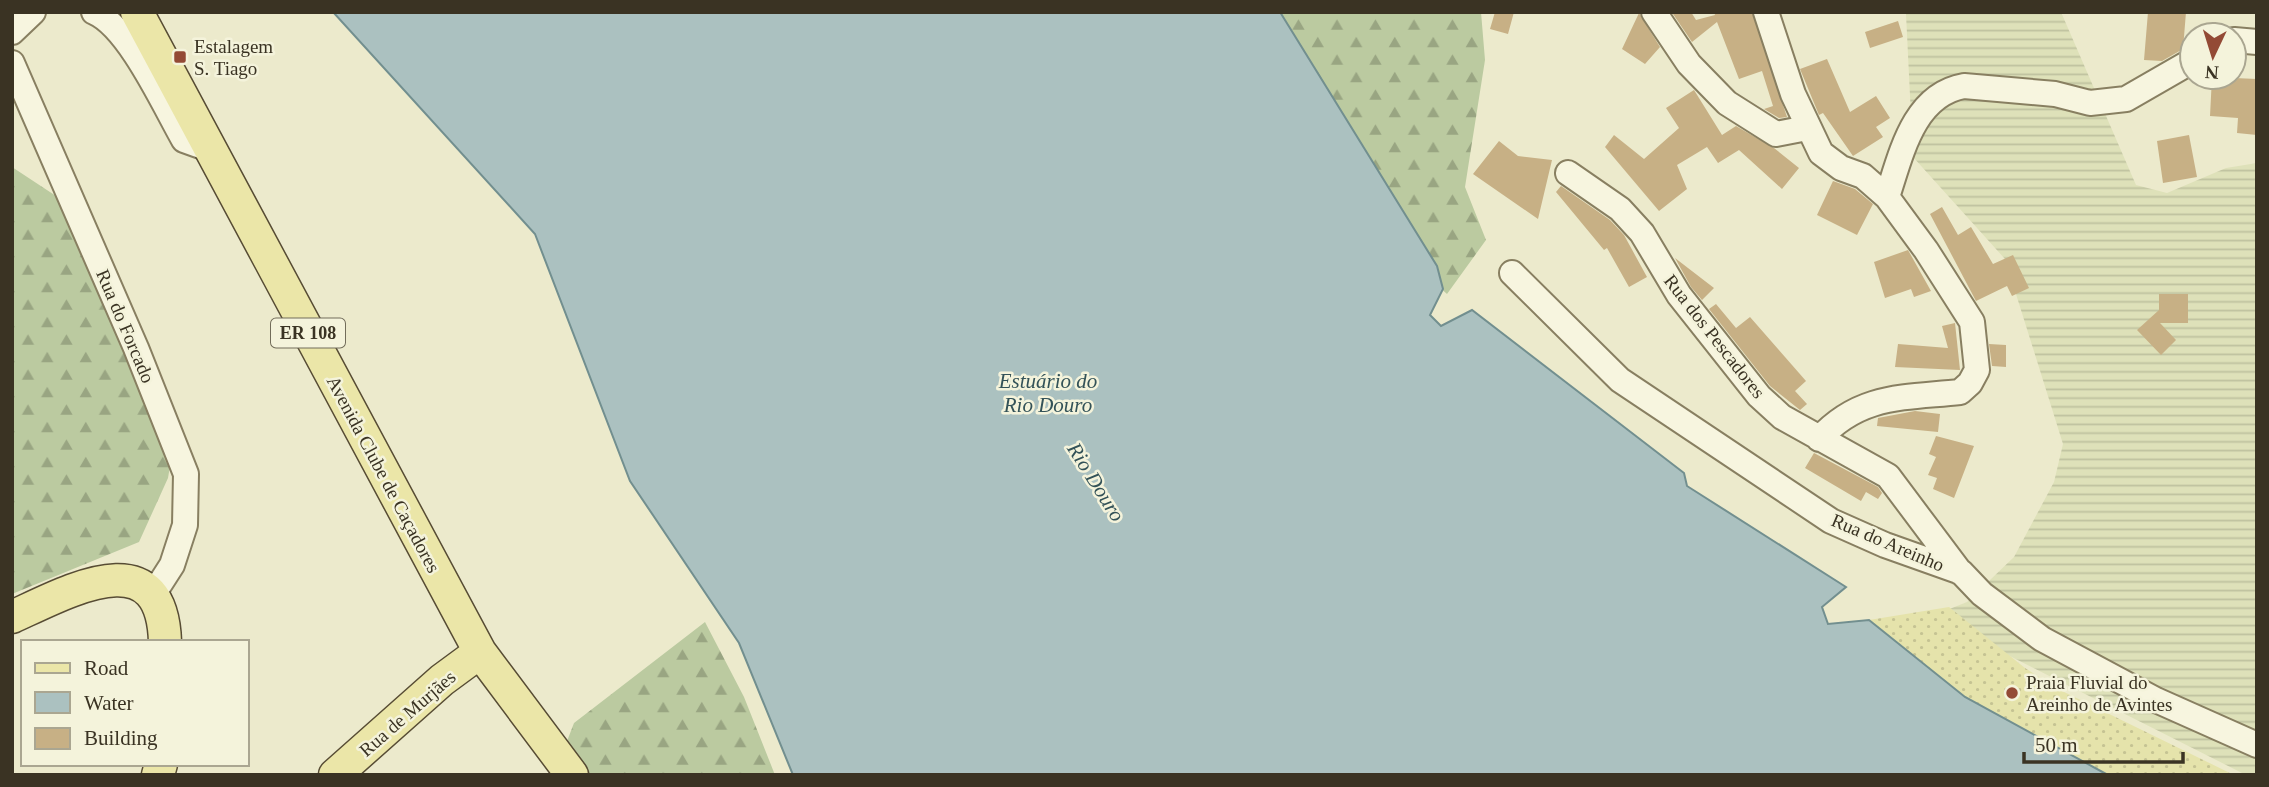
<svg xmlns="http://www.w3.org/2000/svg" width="2269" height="787" viewBox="0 0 2269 787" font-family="Georgia,serif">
	<defs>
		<pattern id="farmland-rules" width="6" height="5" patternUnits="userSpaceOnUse" patternTransform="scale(1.75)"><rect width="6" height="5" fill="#dee1b9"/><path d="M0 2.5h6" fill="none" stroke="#bfc29f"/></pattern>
		<pattern id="forest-firs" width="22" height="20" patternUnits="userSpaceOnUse" patternTransform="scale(1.75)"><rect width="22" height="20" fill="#bbcaa0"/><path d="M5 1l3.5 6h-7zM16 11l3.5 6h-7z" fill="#99a582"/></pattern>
		<pattern id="sand-dots" width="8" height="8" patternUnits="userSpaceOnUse" patternTransform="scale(1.75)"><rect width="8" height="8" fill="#e5e3ab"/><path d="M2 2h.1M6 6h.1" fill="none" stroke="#c5c393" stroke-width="1.8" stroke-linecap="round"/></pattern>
	</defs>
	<rect width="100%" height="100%" fill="#eceacc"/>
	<!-- farmland -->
	<path fill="url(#farmland-rules)" d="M1903,12H2061L2136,185L2167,193L2226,168L2257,163V775H2246L1968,635L1922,620L1967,602L2014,557L2054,482L2063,444L2005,259L1913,157L1906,14Z"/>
	<!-- forest -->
	<path fill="url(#forest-firs)" d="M1268,12H1481L1485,60L1465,187L1486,240L1447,294L1438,286Z
		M12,167L56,196L177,425L168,478L139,542L12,594Z
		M705,622L744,697L775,775H554L574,723Z"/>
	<!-- sand -->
	<path fill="url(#sand-dots)" d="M1949,607L2025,668L2056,688L2234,775H2108L1965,697L1869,620Z"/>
	<!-- water -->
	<path fill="#abc1c0" stroke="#728f8f" stroke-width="2" d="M333,12H1280L1437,266L1443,289L1430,315L1441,326L1472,310L1684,473L1687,486L1846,587L1822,607L1828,624L1869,620L1965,697L2108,775H793L739,643L630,481L535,234Z"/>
	<!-- building -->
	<path fill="#c7b085" d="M1495,12H1514L1508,34L1490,29Z
		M1676,12H1691L1696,20L1715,15L1714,12H1752L1787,117L1779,118L1764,109L1773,106L1762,71L1739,79L1717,22L1692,42L1673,14Z
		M2148,12H2186L2183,49L2162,61L2144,60Z
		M1639,13L1660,47L1645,64L1622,49Z
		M1898,21L1903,37L1870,48L1865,32Z
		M1827,59L1850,112L1876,96L1890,118L1876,127L1883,137L1853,156L1823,113L1819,115L1800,69Z
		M2212,77L2257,79V135L2237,133L2238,118L2210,116Z
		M1694,90L1722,135L1736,126L1774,148L1799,168L1782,189L1739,150L1718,163L1707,147L1677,165L1687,189L1659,211L1605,147L1614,135L1644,159L1679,128L1666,108Z
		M2189,135L2197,177L2163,183L2157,141Z
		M1499,141L1518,156L1552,160L1538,219L1473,174Z
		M1833,181L1855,189L1873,204L1857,235L1817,215Z
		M1561,186L1610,220L1624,235L1647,277L1629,287L1607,248L1604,250L1556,192Z
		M1942,207L1958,235L1971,227L1993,264L2013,255L2029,288L2012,296L2007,286L1976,301L1930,214Z
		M1908,250L1931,291L1914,297L1911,289L1885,298L1874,262Z
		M1675,258L1714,288L1702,300L1691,287Z
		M2159,294H2188V323H2160L2176,340L2161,355L2137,330L2159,310Z
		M1716,304L1736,328L1750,317L1806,381L1795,391L1807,404L1800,410L1770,386L1709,309Z
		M1955,323L1960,370L1895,367L1898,344L1948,348L1942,326Z
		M1989,344L2006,345V367L1992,366Z
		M1915,411L1940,414L1938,432L1877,426L1878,418Z
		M1936,436L1974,446L1954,498L1933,489L1937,478L1928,475L1936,457L1929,454Z
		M1814,453L1878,487L1882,493L1878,499L1866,492L1861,501L1805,468Z"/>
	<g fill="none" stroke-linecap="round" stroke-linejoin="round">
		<defs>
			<path id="minor" d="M94,12C129,27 164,105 184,140L209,149
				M1654,12L1689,64L1727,103L1776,134L1807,128
				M1766,12L1793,94L1821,153L1841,168L1863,176L1887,197L1926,250L1972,322L1977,370L1970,383L1960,392C1904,398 1860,394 1819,439
				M12,32L33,12
				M2234,40L2257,42
				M12,63L136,348L186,474L185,525L172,565L154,593
				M1568,173L1620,209L1642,233L1679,295L1759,396L1782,417L1888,476L1960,572
				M1887,197C1901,155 1913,95 1964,86L2055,94L2090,103L2126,99L2192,61
				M1512,273L1620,380L1831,521L1885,545L1961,572L1982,594L2042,639L2156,700L2257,745"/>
			<path id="major" d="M137,12L480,652L572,775
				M12,617C69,591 162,538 165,642
				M158,775L161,764
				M335,775L442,680L480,652"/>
		</defs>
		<!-- minor casing -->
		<use href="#minor" stroke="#887f61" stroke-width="28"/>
		<!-- major casing -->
		<use href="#major" stroke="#574c34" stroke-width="35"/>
		<!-- minor -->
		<use href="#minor" stroke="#f7f5df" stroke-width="24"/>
		<!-- major -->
		<use href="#major" stroke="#ebe6a8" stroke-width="32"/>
	</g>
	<!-- markers -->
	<g fill="#934a35" stroke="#f4f3db" stroke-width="2.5">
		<rect x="173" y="50" width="14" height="14" rx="3.5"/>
		<circle cx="2012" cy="693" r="7"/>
	</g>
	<g text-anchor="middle" stroke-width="5" stroke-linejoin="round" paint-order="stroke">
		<!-- shield labels -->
		<rect fill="#f4f3db" stroke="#726d5a" stroke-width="2" x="271" y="318.5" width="74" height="29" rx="5"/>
		<g font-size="18" font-weight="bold" fill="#3a3323">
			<text x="308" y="339">ER 108</text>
		</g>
		<!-- poi labels -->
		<g font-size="19" fill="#3a3323" stroke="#f4f3db" text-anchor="start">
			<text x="194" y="53">Estalagem<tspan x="194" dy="22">S. Tiago</tspan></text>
			<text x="2026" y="689">Praia Fluvial do<tspan x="2026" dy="22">Areinho de Avintes</tspan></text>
		</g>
		<!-- street labels -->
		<g font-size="19" fill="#3a3323" stroke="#f4f3db">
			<text transform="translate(126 326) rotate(67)" y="7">Rua do Forcado</text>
			<text transform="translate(1715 336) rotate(52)" y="7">Rua dos Pescadores</text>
			<text transform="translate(384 474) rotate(62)" y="7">Avenida Clube de Caçadores</text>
			<text transform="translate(1888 542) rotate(23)" y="7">Rua do Areinho</text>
			<text transform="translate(407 713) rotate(-41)" y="7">Rua de Murjães</text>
		</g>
		<!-- water labels -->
		<g font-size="21" font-style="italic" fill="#335258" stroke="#f4f3db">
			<text x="1048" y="388">Estuário do<tspan x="1048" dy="24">Rio Douro</tspan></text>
			<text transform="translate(1096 482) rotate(58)" y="7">Rio Douro</text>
		</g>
	</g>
	<!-- border -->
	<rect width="2269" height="787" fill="none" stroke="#3a3323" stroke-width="28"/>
	<!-- legend -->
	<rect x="21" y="640" width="228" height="126" fill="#f4f3db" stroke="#aaa691" stroke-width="2"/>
	<rect x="35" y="663" width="35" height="10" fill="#ebe6a8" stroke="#aaa691" stroke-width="2"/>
	<text x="84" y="675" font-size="21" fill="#3a3323">Road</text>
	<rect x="35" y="692" width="35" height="21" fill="#abc1c0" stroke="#aaa691" stroke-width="2"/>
	<text x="84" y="710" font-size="21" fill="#3a3323">Water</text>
	<rect x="35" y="728" width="35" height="21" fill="#c7b085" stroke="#aaa691" stroke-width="2"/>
	<text x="84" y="745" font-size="21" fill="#3a3323">Building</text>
	<!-- north arrow -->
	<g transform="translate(2213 56) rotate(184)"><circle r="33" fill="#f4f3db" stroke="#aaa691" stroke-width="2"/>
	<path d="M0-5L12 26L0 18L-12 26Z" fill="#934a35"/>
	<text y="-10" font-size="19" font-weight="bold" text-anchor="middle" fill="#3a3323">N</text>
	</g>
	<!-- scale -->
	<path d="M2024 752v10h159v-10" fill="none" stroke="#3a3323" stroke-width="3.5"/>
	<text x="2035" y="752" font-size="21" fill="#3a3323" stroke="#f4f3db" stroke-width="5" paint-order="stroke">50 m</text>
</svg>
